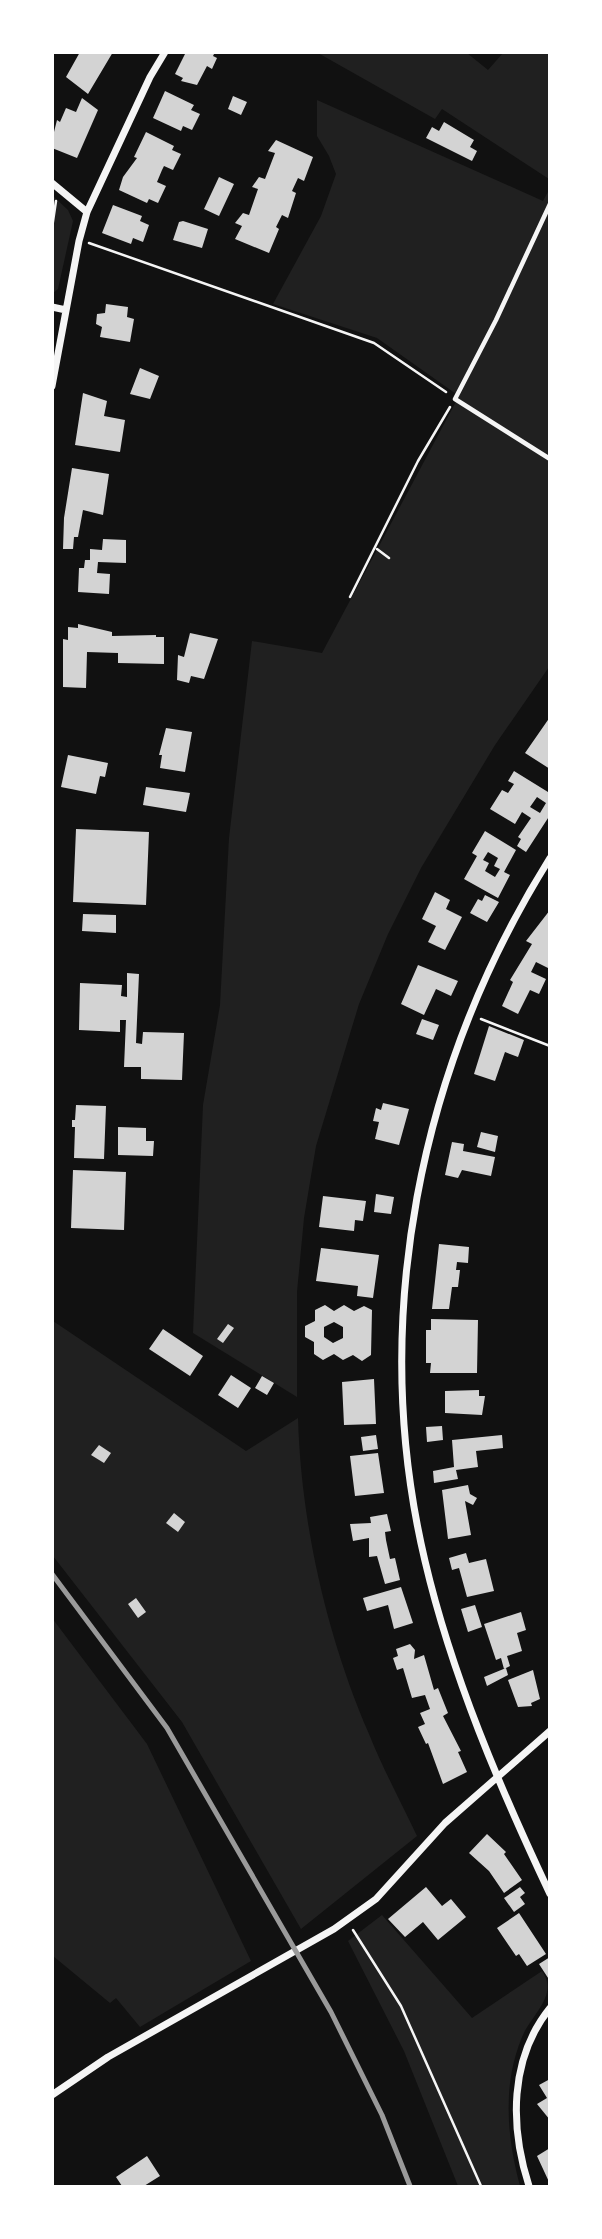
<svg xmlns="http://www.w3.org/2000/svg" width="602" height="2239" viewBox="0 0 602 2239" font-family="'Exo 2',sans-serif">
	<rect width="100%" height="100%" fill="#111"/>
	<!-- green -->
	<path fill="#202020" d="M318,53H467L488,70L503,53H549V179L442,109L435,119Z
		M317,100L543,201L549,190V667L495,745L421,868L388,934L359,1004L316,1146L304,1218L297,1292V1397L193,1333L203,1105L220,1005L229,838L252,641L322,653L459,396L377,338L273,304L321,216L336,174L329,156L317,136Z
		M53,196L68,210L73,221L58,289L53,293Z
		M53,1321L246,1451L298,1418C301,1524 327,1637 369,1734C383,1769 401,1802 417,1836L301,1929L182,1722L53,1556Z
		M52,1618L147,1744L251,1961L140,2027L116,1998L110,2003L53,1956Z
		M382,1915L472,2018L542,1971C559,1995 532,2014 522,2037C502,2085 507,2138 520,2186H458L404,2051L348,1941Z"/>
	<!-- building -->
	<path fill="#d3d3d3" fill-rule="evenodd" d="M80,52H113L88,94L66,77Z
		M186,52H215L213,56L217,58L212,69L207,66L197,85L181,81L183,78L175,74Z
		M165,91L194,105L191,110L200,114L192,130L183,126L181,131L153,118Z
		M233,96L247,102L241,115L228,109Z
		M82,98L98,110L77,158L52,148V140L57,120L60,122L66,108L76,112Z
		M444,122L474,140L470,147L477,151L472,161L426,138L432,127L439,131Z
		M146,132L174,146L172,150L181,154L173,170L164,166L162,170L157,182L166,186L158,203L149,199L147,203L119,190L123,177L137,158L134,157Z
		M276,140L313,157L304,181L298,178L292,191L296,193L288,218L282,215L276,227L279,229L269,253L235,239L242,226L235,223L243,213L249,215L258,189L252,187L259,177L265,179L275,153L268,151Z
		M219,177L234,184L219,216L204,209Z
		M113,205L142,216L140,221L149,225L143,242L133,238L131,244L102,233Z
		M183,221L208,229L202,248L173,240L179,222Z
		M106,304L128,307L127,317L134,319L130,342L100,337L102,327L96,324L97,314L105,313Z
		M140,368L159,376L150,399L130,394Z
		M83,393L107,401L104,416L125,420L120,452L75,445Z
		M72,468L109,474L103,515L83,510L78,537H74L73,549H63L64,518Z
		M103,539L126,540V563L98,562L97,573L110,574L109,594L78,592L79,568H84L85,560H90V549L102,550Z
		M78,624L112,632V636L156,635V637H164V664L118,663V653L87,652L86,688L63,687V639L68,640V627L78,628Z
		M190,633L218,639L204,679L191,676L189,683L177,680L178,655L184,657Z
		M550,717V769L525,753Z
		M166,728L192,732L185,772L160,768L162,755H159Z
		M68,755L108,763L105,777L100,776L96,794L61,787Z
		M514,771L548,792L550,788V815L526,852L517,846L521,839L518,837L531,818L522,812L515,824L490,809L502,790L508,793L514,784L508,781ZM537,797L546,803L540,813L530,807Z
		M146,787L190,793L186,812L143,805Z
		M76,829L149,832L146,905L73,902Z
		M485,831L516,850L504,872L510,875L498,898L464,879L477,856L472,853ZM488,852L498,858L494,866L500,869L495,877L485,871L489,863L483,860Z
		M435,892L450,900L446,909L462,917L445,950L428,942L436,926L422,919Z
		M485,895L499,902L487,922L470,913L478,899L482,901Z
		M550,910V969L536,962L531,972L546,979L539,994L530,990L518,1014L502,1006L513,982L510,980L532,944L526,941Z
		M83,914L116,915V933L82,931Z
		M418,965L458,981L451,996L436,989L424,1015L401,1004Z
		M127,973L139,974L136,1043L142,1044L143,1032L184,1033L182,1080L141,1079V1067H124L126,1020H120V1032L79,1030L80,983L122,985L121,996L127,997Z
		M422,1019L439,1025L433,1040L416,1034Z
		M489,1026L524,1040L518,1057L505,1052L495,1081L474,1074Z
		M383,1103L409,1109L399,1145L375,1139L379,1122L373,1121L376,1108L381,1110Z
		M76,1105L106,1106L104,1159L74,1158L75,1127H72V1120H75Z
		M118,1127L146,1128V1141H154L153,1156L118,1155Z
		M481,1132L498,1136L495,1152L477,1147Z
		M452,1142L464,1144L463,1151L495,1157L491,1176L462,1170L458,1178L445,1175Z
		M73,1170L126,1172L124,1230L71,1228Z
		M376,1194L394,1197L391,1214L374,1212Z
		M323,1196L366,1201L363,1221L355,1220L354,1231L319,1227Z
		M439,1244L469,1247L468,1263L457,1262L456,1270H460L458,1287H452L449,1309H432Z
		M321,1248L379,1255L373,1298L357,1296L358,1286L316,1281Z
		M325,1305L334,1311L344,1305L354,1311L364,1306L372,1310L371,1355L362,1361L353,1355L343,1360L334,1354L323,1360L314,1354V1342L305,1337V1326L315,1321V1310ZM334,1322L343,1327V1338L333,1343L324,1337V1327Z
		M431,1319L478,1320L477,1373H430L431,1363H426V1330H431Z
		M228,1324L234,1328L223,1343L217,1339Z
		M163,1329L203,1356L190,1376L149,1349Z
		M231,1375L251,1388L238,1408L218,1395Z
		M262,1376L274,1383L267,1395L255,1388Z
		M374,1379L376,1424L344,1425L342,1382Z
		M479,1390V1396H485L482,1415L445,1413V1391Z
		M442,1426L443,1440L427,1442L426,1427Z
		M376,1435L378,1449L363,1451L361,1437Z
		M502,1435L503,1448L476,1451L478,1467L456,1470L458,1479L434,1483L433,1471L454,1467L452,1440Z
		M99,1445L111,1453L104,1463L91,1455Z
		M378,1453L384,1493L355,1496L350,1456Z
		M468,1485L470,1494L477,1498L473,1505L465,1501L471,1535L448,1539L442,1490Z
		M174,1513L185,1522L178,1532L166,1523Z
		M387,1514L391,1531L385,1532L386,1540L390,1559L395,1558L400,1580L385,1584L377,1556L369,1557V1538L353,1541L350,1524L371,1523L370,1517Z
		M466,1553L469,1563L486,1559L494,1591L467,1597L459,1568L452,1570L449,1558Z
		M401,1587L413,1623L394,1629L388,1605L367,1611L363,1598Z
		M136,1598L146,1612L138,1618L128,1604Z
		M475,1605L482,1627L468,1632L461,1609Z
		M521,1612L526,1630L517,1633L522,1651L507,1656L510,1666L504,1669L501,1658L496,1660L484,1624Z
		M410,1644L415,1650L414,1659L424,1655L434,1690L438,1688L448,1713L443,1716L461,1751L458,1752L467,1772L443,1784L428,1743L426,1744L418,1727L425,1724L420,1713L430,1709L425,1695L412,1698L403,1668L397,1670L393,1658L398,1656L396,1649Z
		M506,1668L508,1675L487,1686L484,1677Z
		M533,1670L540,1699L531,1703L532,1706L518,1707L508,1680Z
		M487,1834L506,1852L504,1854L522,1880L504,1893L489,1871L469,1853Z
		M426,1887L442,1906L451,1899L466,1917L438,1940L423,1922L405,1937L388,1919Z
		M520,1887L525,1893L520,1897L525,1904L514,1912L504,1898Z
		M519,1913L546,1954L527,1966L519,1954L516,1956L497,1928Z
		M550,1957V1981L539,1964Z
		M550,2079V2120L537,2104L547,2098L539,2085Z
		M550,2148V2184L537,2156Z
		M147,2156L160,2176L144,2186H122L116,2177Z"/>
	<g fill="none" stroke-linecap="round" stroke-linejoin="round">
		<!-- path -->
		<path stroke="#f5f5f5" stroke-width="2.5" d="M52,228L56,201
			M89,243L374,343L446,392
			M377,549L389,558
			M350,597L418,461L450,407
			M481,1019L550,1046
			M353,1930L401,2006L481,2186"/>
		<!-- service -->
		<path stroke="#f5f5f5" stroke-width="4.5" d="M550,204L496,320L455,399L550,459"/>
		<!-- minor -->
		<path stroke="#f5f5f5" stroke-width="7" d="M52,183L87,212
			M52,307L66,310
			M52,386L79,241L87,212L150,77L165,52
			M550,858C419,1067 368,1320 425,1561C452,1676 500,1788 550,1894
			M52,2095L108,2057L334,1929L376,1899L445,1823L550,1731
			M529,2186C510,2127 509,2059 550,2008"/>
		<!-- rail -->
		<path stroke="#9a9a9a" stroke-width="5" d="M52,1574L167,1728L331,2012L382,2115L410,2186"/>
	</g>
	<!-- border -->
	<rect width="602" height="2239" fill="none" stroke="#ffffff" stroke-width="108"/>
</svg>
